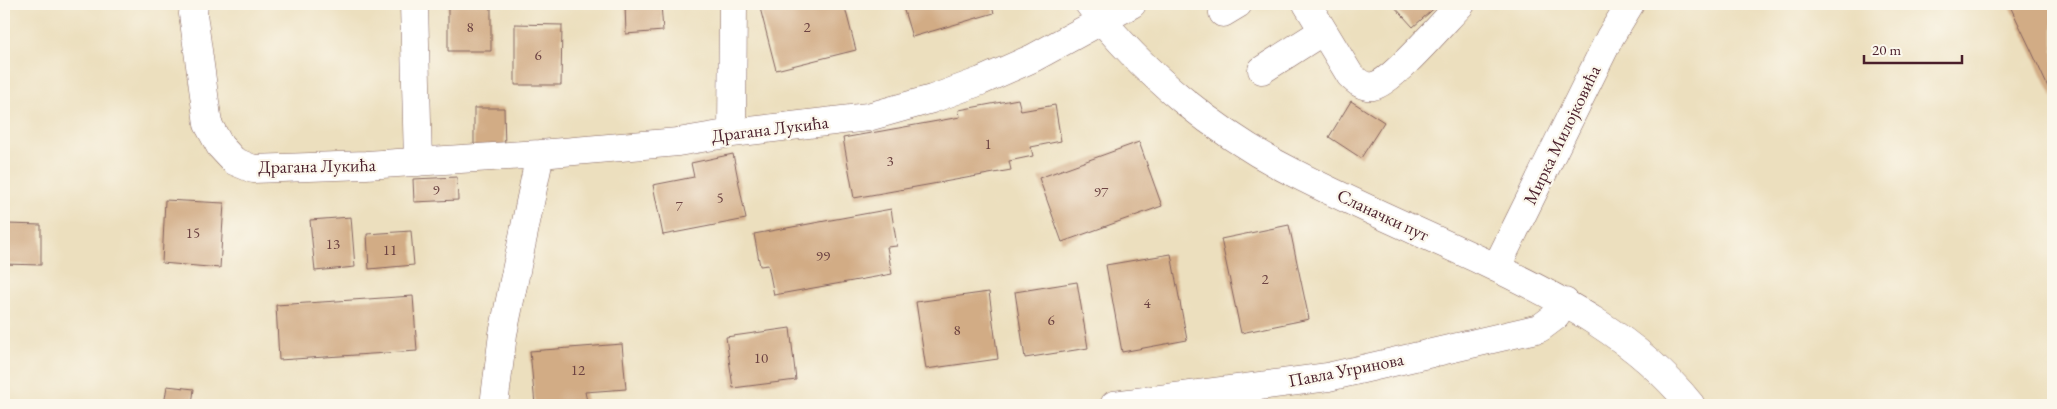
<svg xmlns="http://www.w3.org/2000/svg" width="2057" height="409" viewBox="0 0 2057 409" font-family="'EB Garamond',serif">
	<rect width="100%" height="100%" fill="#fbf7ec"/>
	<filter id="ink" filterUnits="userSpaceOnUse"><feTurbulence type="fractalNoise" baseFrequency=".02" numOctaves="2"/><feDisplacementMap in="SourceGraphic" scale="10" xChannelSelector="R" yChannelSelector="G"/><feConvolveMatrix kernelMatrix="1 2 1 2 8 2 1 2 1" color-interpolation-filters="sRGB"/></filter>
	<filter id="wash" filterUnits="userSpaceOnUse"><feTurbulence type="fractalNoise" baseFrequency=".0096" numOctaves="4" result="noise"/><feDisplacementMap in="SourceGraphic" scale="20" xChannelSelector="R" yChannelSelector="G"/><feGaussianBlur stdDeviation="1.12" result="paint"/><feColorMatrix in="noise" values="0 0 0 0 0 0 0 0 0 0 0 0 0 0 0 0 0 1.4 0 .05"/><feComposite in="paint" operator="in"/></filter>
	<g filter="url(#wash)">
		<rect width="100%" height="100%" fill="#ecdfbe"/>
		<g id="blocks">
			<!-- building -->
			<path fill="#d2ac85" d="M448,4H491V51H448Z
				M625,4H661L663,31L626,34Z
				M759,4H844L856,50L776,70Z
				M902,4H991L994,13L912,37Z
				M1392,4H1439L1413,27Z
				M2009,4H2053V98L2031,50Z
				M515,24L562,25L561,85H515Z
				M1018,99L1021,111L1055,105L1061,141L1031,147L1033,156L1009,161L1011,170L854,198L843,138L960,117L959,110Z
				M1351,101L1384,122L1361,158L1329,137Z
				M474,108H504L505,150L474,151Z
				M1139,142L1162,206L1062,242L1039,178Z
				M733,154L746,219L663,235L653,185L694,177L691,163Z
				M457,177L458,200L414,202L413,179Z
				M165,200L224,203L220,268L162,263Z
				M891,209L897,246L887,247L892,274L774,295L768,265L760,266L754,234Z
				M4,215H7V224L41,225V265L4,264Z
				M351,217L355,267L315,271L310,220Z
				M1289,225L1309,319L1241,333L1221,239Z
				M411,231L414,265L369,269L367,234Z
				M1171,254L1187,340L1122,352L1106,265Z
				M1077,282L1088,348L1025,358L1015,292Z
				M989,292L998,359L926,369L916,302Z
				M413,296L417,351L279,360L276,305Z
				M790,328L796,380L733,388L726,337Z
				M622,344L626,389L585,392L587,401L535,405L530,351Z
				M167,386L194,389L192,405H164Z"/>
		</g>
	</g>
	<g filter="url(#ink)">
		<use href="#blocks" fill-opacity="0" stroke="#83625e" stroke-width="1"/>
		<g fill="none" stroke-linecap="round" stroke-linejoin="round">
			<defs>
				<path id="minor" d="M194,4L193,14L208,124L220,146L234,161L253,169L366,165L540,154L678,142L732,133L868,117L932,99L981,81L1033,58L1132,4
					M414,4L418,162
					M1089,4C1142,73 1217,134 1294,173C1356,205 1420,232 1482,261C1560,298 1636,337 1691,405
					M1307,4L1350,75C1356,81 1364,88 1373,86C1392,83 1445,20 1461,4
					M1223,13L1238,4
					M1262,70L1323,31
					M732,133L733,4
					M1496,268L1610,37L1630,4
					M494,405L503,334L540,154
					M1114,405L1328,377L1540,328L1556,316L1565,302"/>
			</defs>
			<!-- minor casing -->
			<use href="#minor" stroke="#83625e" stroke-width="29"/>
			<!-- minor -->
			<use href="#minor" stroke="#fff" stroke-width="28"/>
		</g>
	</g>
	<g text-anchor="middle" stroke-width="4.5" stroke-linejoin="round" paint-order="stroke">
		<!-- number labels -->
		<g font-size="15" fill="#6c4242">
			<text x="470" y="32">8</text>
			<text x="807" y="32">2</text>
			<text x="538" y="60">6</text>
			<text x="988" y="149">1</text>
			<text x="890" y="166">3</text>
			<text x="436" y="195">9</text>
			<text x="1101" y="197">97</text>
			<text x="720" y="203">5</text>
			<text x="679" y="211">7</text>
			<text x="193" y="238">15</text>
			<text x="333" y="249">13</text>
			<text x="390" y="255">11</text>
			<text x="823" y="261">99</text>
			<text x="1265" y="284">2</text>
			<text x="1147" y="308">4</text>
			<text x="1051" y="325">6</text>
			<text x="957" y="335">8</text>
			<text x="761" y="363">10</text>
			<text x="578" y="375">12</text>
		</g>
		<!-- street labels -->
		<g font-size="18" fill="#4a1f2b" stroke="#fbf7ec">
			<text transform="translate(770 129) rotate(-7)" y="6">Драгана Лукића</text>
			<text transform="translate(1562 135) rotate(-64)" y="6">Мирка Милојковића</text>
			<text transform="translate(317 166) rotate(-1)" y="6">Драгана Лукића</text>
			<text transform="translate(1383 215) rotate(25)" y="6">Сланачки пут</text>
			<text transform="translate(1346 370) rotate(-11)" y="6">Павла Угринова</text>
		</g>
	</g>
	<!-- margin -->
	<rect width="2057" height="409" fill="none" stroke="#fbf7ec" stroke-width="20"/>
	<!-- scale -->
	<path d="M1864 55v8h98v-8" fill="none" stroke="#4a1f2b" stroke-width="2.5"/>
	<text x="1872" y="55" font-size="15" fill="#4a1f2b" stroke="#fbf7ec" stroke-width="4" paint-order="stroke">20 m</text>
</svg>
